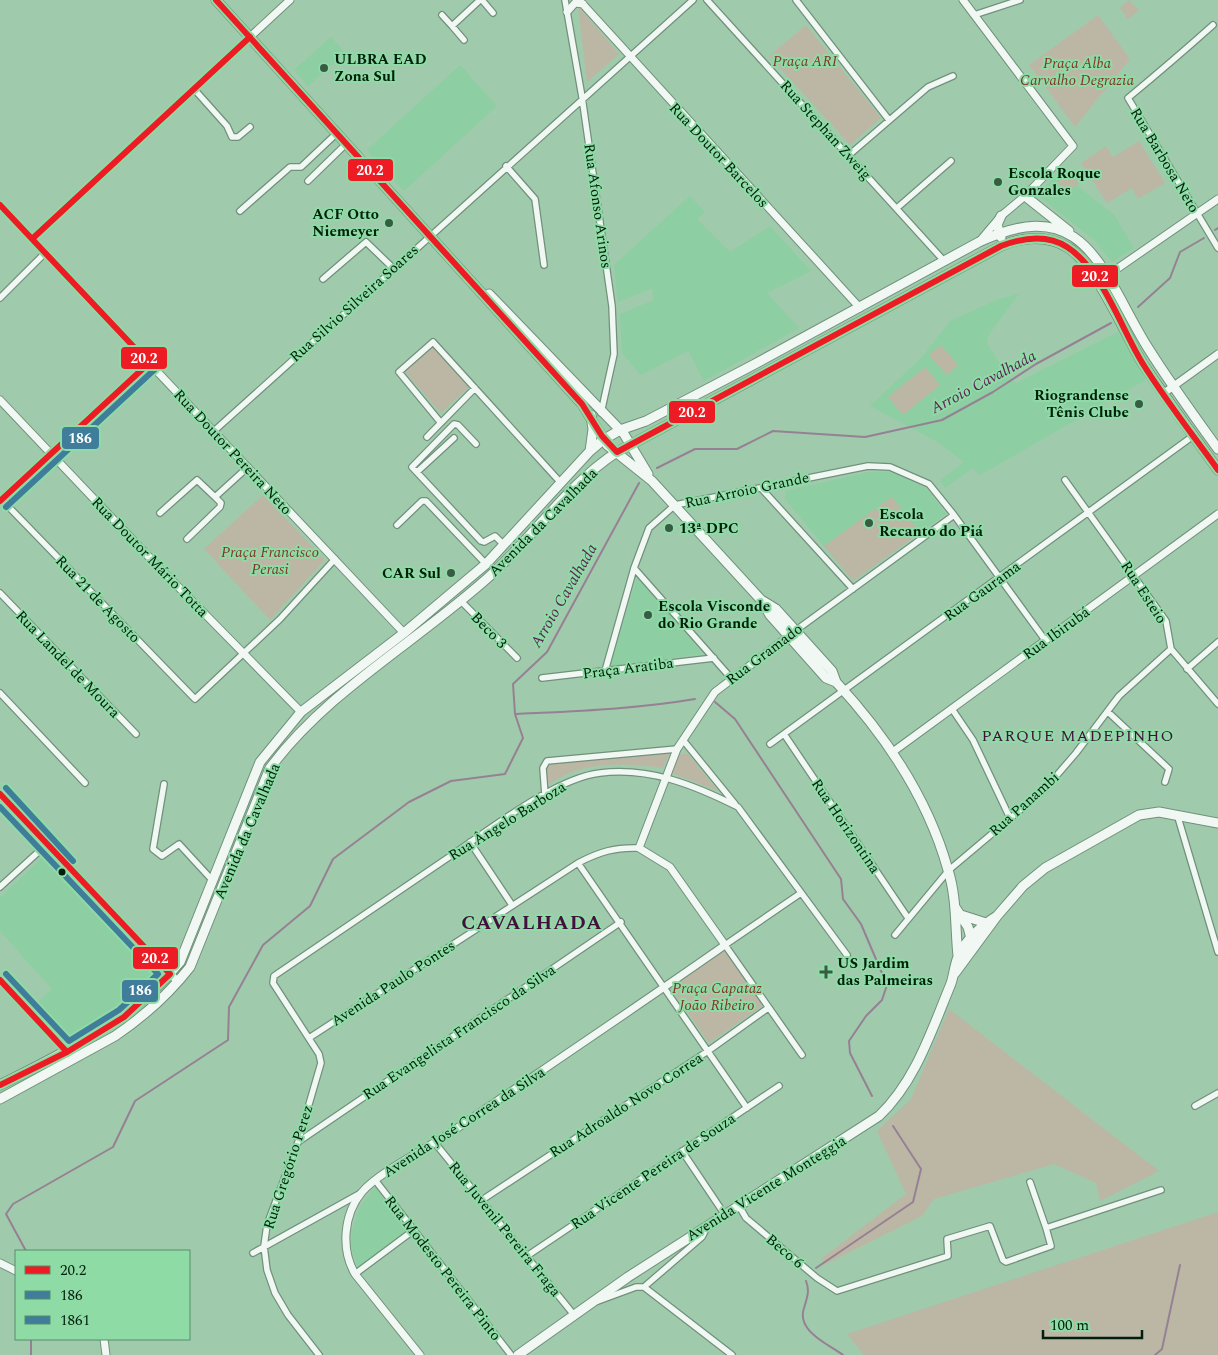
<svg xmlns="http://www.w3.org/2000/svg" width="1218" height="1355" viewBox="0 0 1218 1355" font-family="Spectral,serif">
	<rect width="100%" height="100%" fill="#a0caac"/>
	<!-- built -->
	<path fill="#8dcea2" d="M331,37L345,53L308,86L294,70Z
		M460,65L497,106L404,191L367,150Z
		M1059,171L1115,216L1134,248L1112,262L1095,241L1038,195Z
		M690,196L705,212L697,219L730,252L770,226L811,271L767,293L799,328L704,381L688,351L641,375L622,353L620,314L654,300L652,288L618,302L614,265Z
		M1019,294L987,337L988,345L1008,376L1016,383L1118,332L1147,379L982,474L979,475L973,468L945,488L940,480L964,462L934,440L870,406L922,357L950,321L999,299Z
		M869,472H891L926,488L946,514L853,581L785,499L786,491Z
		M637,577L703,654L610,666Z
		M45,855L159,973L118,1010L66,1042L33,1007L52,989L0,931V898Z
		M375,1187L408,1231L358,1268L351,1247L352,1231L360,1206Z"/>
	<!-- green -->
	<path fill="#bcb7a4" d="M1129,0L1139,11L1128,19L1120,8Z
		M578,6L619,54L587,82Z
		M1098,15L1130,59L1075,127L1029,65Z
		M806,25L881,118L850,145L769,56Z
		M1139,141L1165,183L1138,199L1132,188L1107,203L1081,163L1106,146L1113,157Z
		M1076,171L1082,182L1063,193L1057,182Z
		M941,345L958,365L947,375L929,355Z
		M433,347L469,387L441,413L405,372Z
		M925,367L940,385L903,415L888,397Z
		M263,495L325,560L270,620L204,549Z
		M892,497L920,533L853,581L824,546Z
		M670,753L663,768C620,763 585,760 547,785L545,771L549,764L555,763Z
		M680,754H688L718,791L672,773Z
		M725,949L764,1005L709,1043L670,987Z
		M949,1009L1159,1171L1100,1201L1096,1183L1054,1164L934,1199L922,1216L824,1265L822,1258L906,1194L877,1131L911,1099Z
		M1218,1212V1355H864L847,1334Z"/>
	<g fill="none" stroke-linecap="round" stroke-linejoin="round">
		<!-- stream -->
		<path stroke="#968194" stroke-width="2" d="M1215,230L1218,228
			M1138,307L1170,278L1180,252L1204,238
			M657,468L695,449H737L773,431L865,437L942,420L993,392L1036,364L1111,323
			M715,702L735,719L841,879L843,899L861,924L887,985L882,1000L866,1016L849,1041L850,1053L872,1096
			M516,714C576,711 636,709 695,699
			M26,1251L6,1214L13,1204L113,1147L135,1101L228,1040L229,1007L263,945L310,906L333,859L409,802L451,781L505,774L523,738L515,714L513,684L547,652L639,483
			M816,1268L913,1202L921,1169L893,1126
			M806,1281C810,1291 807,1298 804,1308C796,1331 828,1344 843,1355
			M31,1355V1339
			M1155,1355L1162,1349L1180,1265"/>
		<defs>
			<path id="minor" d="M482,0L493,13
				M565,0L582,97L612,306L614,354L601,413
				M707,0L945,262
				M796,0L889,120
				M442,15L452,26L480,0
				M974,15L1020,0
				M1213,25C1185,50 1157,74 1128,98L1218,248
				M452,26L464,40
				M194,89L227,126L232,137H238L250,127
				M849,155L928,87L953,76
				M506,166L535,199L544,265
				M308,181L347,143
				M897,208L951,161
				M240,211L290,167H301L337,133
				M323,279L366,242L393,268
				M0,298L45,253
				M441,423L399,372L433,342L561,483
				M214,431L693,0
				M427,437L475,388
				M476,444L458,425L454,424L412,467L481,541L484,542L495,536L504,545
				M417,472L454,438
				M1065,480L1166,621L1171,649L1218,704
				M761,488L853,589
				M2,500L195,699L280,619L335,559
				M160,513L197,480L215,497L248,467
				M397,525L422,501H426L486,564
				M187,539L220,507L221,503L215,497
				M634,568L731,678
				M0,593L136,734
				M461,601L517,658
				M795,631L954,515
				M1187,669L1218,642
				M605,671L634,568L649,528L675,505L868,466L890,467L929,484L954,515L1045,640
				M542,678L714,658
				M0,693L85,783
				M952,709L973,740L1010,818
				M1108,712L1169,769L1165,782
				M784,734L908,918
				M683,740L735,804
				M770,744L1193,436
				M164,784L153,849L162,856L179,844L213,881
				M545,795L543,768L547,761L677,749
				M1177,814L1218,952
				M470,842L512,905
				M578,863L747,1108
				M0,887L46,845
				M801,893L725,945L802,1055
				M895,935L949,870L1045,789L1076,753L1119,696L1171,649
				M309,1038L578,863C599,852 615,847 639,848
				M1195,1106L1218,1093
				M298,1142L621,922
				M435,1143L574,1315
				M682,1151L725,1215
				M375,1180L511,1355
				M1030,1182L1046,1228
				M482,1200L708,1051L768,1008
				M739,1206L746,1218L817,1278L837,1291L948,1256L947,1239L990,1226L1003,1260L1006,1262L1051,1246L1046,1228L1161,1190
				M253,1253L361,1193
				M527,1256L779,1086
				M355,1274L414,1230
				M644,1287L732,1355
				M598,1301L636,1287H644L702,1237L707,1227
				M319,1355L288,1315L275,1293L267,1270L264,1246L267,1225L298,1142L321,1063L319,1054L273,983L274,976C332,936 391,897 449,857C488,831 555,778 600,773C650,767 694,785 738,807L847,955"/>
			<path id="tertiary" d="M579,0L860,308
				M963,0L1073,146L1025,196L1001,216L979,242
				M567,12L575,3L583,4
				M0,205L404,633
				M32,239L290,0
				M1108,275L1218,199
				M1164,393L1218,354
				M0,400L150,558L301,712
				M0,501L149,363
				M894,751L1218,514
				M0,794L178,982
				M0,980L67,1052
				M0,1263L16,1271
				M104,1339L106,1355
				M420,1355L355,1274C341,1250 343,1215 362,1192C379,1172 428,1148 453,1131C544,1069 635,1008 725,945L670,867L639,848L677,749L715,692L793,633"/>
			<path id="secondary" d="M216,0L582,404L607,445L652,481L762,601L770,615L826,678L836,682
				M489,294L624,434L648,474
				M763,601L776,609L832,671L836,682C886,736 928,798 948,870C957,898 955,928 958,956
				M955,907L968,927L972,942
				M961,915L986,923
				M955,973L997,916L1023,886L1045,868L1139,815L1159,812L1218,823
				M518,1355L628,1277L879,1116C915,1082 931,1032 950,986C954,977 954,966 958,957C965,940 982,925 997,916"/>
			<path id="primary" d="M1025,196L1069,231
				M1001,216L997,225L1001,237
				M590,451L593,429L591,415
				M0,1085C66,1052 132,1020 180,962L260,762L301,712L404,633L486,564L590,451L603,440L620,430L646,421L753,365L979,242C1087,191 1102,274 1148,348C1170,383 1194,416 1218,449
				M0,1099L115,1036C143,1017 169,994 190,967L270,768C329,689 420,640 492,574C535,535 568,484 617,452L1001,246C1021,237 1047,235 1067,247C1096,264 1124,333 1143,364C1167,400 1193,435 1218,470"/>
		</defs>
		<!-- minor casing -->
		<use href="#minor" stroke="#70917b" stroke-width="8"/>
		<!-- tertiary casing -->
		<use href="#tertiary" stroke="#70917b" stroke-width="9"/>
		<!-- secondary casing -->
		<use href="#secondary" stroke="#70917b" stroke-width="11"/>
		<!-- primary casing -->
		<use href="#primary" stroke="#70917b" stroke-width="11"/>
		<!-- minor -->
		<use href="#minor" stroke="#f1f7f3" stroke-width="5.5"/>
		<!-- tertiary -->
		<use href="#tertiary" stroke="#f1f7f3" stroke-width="7"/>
		<!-- secondary -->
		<use href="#secondary" stroke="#f1f7f3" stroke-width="9"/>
		<!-- primary -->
		<use href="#primary" stroke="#f1f7f3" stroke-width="9"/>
		<defs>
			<path id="bus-1" d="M216,0L582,404L602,436L617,452L1001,246C1022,238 1047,234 1067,247C1103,270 1121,329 1143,364C1166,401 1193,435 1218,470
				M0,205L149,363L0,501
				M32,239L250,37
				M0,794L170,974L124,1017L67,1052L0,1085
				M0,980L67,1052"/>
			<path id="bus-2" d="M6,507L155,369
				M0,807L158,974L119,1010L69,1041L6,974"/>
			<path id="bus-3" d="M6,788L73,861"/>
		</defs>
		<!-- bus-1 casing -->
		<use href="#bus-1" stroke="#8edba6" stroke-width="10"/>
		<!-- bus-2 casing -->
		<use href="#bus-2" stroke="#8edba6" stroke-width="10"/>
		<!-- bus-3 casing -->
		<use href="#bus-3" stroke="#8edba6" stroke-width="10"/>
		<!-- bus-1 -->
		<use href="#bus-1" stroke="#ed1c24" stroke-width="6"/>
		<!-- bus-2 -->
		<use href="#bus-2" stroke="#3f7d9b" stroke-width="6"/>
		<!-- bus-3 -->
		<use href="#bus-3" stroke="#3f7d9b" stroke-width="6"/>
	</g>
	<!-- markers -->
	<g fill="#385b44" stroke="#8edba6" stroke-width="2">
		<circle cx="324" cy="68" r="5"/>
		<circle cx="998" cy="182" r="5"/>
		<circle cx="389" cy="223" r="5"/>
		<circle cx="1139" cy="404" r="5"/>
		<circle cx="869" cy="523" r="5"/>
		<circle cx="669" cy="528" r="5"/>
		<circle cx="451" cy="573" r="5"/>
		<circle cx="648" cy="615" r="5"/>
		<path d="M823.5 964.5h5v5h5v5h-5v5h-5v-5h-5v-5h5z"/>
	</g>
	<circle fill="#001f0c" stroke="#8edba6" stroke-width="2" cx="62" cy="872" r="4.5"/>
	<g text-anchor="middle" stroke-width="4" stroke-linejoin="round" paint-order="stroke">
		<!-- poi labels -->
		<g font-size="15" font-weight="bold" fill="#001f0c" stroke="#8edba6" text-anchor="start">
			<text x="334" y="64">ULBRA EAD<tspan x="334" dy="17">Zona Sul</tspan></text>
			<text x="1008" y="178">Escola Roque<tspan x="1008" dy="17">Gonzales</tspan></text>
			<text x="379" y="219" text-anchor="end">ACF Otto<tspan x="379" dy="17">Niemeyer</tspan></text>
			<text x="1129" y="400" text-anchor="end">Riograndense<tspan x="1129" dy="17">Tênis Clube</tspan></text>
			<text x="879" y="519">Escola<tspan x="879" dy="17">Recanto do Piá</tspan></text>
			<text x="679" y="533">13ª DPC</text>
			<text x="441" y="578" text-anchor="end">CAR Sul</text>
			<text x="658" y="611">Escola Visconde<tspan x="658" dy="17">do Rio Grande</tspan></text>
			<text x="837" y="968">US Jardim<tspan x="837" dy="17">das Palmeiras</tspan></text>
		</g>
		<!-- park labels -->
		<g font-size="15" font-style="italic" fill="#843626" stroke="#8edba6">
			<text x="805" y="66">Praça ARI</text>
			<text x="1077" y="68">Praça Alba<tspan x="1077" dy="17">Carvalho Degrazia</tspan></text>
			<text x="270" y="557">Praça Francisco<tspan x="270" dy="17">Perasi</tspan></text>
			<text x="717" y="993">Praça Capataz<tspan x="717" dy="17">João Ribeiro</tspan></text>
		</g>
		<!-- street labels -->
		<g font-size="15" fill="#001f0c" stroke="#8edba6">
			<text transform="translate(826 130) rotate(48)" y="5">Rua Stephan Zweig</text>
			<text transform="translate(719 155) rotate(47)" y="5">Rua Doutor Barcelos</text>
			<text transform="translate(1165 160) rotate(59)" y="5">Rua Barbosa Neto</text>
			<text transform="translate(598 206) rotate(82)" y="5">Rua Afonso Arinos</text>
			<text transform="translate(354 303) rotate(-42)" y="5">Rua Silvio Silveira Soares</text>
			<text transform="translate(233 452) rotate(47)" y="5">Rua Doutor Pereira Neto</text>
			<text transform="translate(747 490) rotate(-12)" y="5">Rua Arroio Grande</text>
			<text transform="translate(543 522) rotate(-45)" y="5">Avenida da Cavalhada</text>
			<text transform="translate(150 557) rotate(46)" y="5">Rua Doutor Mário Totta</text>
			<text transform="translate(982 591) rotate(-36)" y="5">Rua Gaurama</text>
			<text transform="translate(1144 592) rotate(57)" y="5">Rua Esteio</text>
			<text transform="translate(98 599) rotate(46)" y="5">Rua 21 de Agosto</text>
			<text transform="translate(489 630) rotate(46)" y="5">Beco 3</text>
			<text transform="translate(1056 633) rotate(-36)" y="5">Rua Ibirubá</text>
			<text transform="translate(764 654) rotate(-37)" y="5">Rua Gramado</text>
			<text transform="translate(68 664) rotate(46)" y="5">Rua Landel de Moura</text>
			<text transform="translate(628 668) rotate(-7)" y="5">Praça Aratiba</text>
			<text transform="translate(1024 804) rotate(-42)" y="5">Rua Panambi</text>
			<text transform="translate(507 821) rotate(-32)" y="5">Rua Ângelo Barboza</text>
			<text transform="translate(846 826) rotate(56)" y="5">Rua Horizontina</text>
			<text transform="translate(247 831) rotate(-67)" y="5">Avenida da Cavalhada</text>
			<text transform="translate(393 983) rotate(-33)" y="5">Avenida Paulo Pontes</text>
			<text transform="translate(459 1032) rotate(-34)" y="5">Rua Evangelista Francisco da Silva</text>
			<text transform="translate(626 1105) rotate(-33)" y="5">Rua Adroaldo Novo Correa</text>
			<text transform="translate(464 1122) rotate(-33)" y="5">Avenida José Correa da Silva</text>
			<text transform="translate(288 1167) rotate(-72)" y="5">Rua Gregório Perez</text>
			<text transform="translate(653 1171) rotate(-34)" y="5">Rua Vicente Pereira de Souza</text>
			<text transform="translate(766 1188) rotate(-32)" y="5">Avenida Vicente Monteggia</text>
			<text transform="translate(505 1229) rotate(51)" y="5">Rua Juvenil Pereira Fraga</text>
			<text transform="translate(785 1251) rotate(40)" y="5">Beco 6</text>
			<text transform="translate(443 1268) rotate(52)" y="5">Rua Modesto Pereira Pinto</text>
		</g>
		<!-- water labels -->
		<g font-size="16" font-style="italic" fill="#5e2256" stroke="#8edba6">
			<text transform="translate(983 381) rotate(-28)" y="6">Arroio Cavalhada</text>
			<text transform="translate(563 595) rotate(-60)" y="6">Arroio Cavalhada</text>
		</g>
		<!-- neighbourhood labels -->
		<g font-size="16" letter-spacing="1" fill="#440f3d" stroke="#8edba6">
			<text x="1078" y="741">PARQUE MADEPINHO</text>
		</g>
		<!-- district labels -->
		<g font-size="20" font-weight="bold" letter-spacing="1" fill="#440f3d" stroke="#8edba6">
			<text x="532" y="929">CAVALHADA</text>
		</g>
	</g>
	<g stroke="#8edba6" stroke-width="2">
		<rect x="347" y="158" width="47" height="24" rx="5" fill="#ed1c24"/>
		<rect x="1071" y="264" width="48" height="24" rx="5" fill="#ed1c24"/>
		<rect x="120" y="346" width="48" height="24" rx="5" fill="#ed1c24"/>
		<rect x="668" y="400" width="48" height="24" rx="5" fill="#ed1c24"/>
		<rect x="61" y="426" width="39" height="24" rx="5" fill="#3f7d9b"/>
		<rect x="132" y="946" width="47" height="24" rx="5" fill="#ed1c24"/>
		<rect x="121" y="979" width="38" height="24" rx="5" fill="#3f7d9b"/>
	</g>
	<g font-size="14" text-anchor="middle" font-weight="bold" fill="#fff">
		<text x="370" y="175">20.2</text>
		<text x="1095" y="281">20.2</text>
		<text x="144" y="363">20.2</text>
		<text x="692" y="417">20.2</text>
		<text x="80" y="443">186</text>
		<text x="155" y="963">20.2</text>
		<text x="140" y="995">186</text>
	</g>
	<!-- legend -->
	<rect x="15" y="1250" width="175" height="90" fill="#8edba6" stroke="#559068"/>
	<rect x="25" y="1266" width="25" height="8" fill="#ed1c24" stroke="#559068"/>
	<text x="60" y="1275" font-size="15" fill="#001f0c">20.2</text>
	<rect x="25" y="1291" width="25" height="8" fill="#3f7d9b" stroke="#559068"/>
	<text x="60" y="1300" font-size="15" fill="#001f0c">186</text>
	<rect x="25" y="1316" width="25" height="8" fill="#3f7d9b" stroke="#559068"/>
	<text x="60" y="1325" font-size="15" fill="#001f0c">1861</text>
	<!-- scale -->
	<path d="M1043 1330v8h99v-8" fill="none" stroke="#001f0c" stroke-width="2.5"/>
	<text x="1050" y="1330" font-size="15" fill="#001f0c" stroke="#8edba6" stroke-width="4" paint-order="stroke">100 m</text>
</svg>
